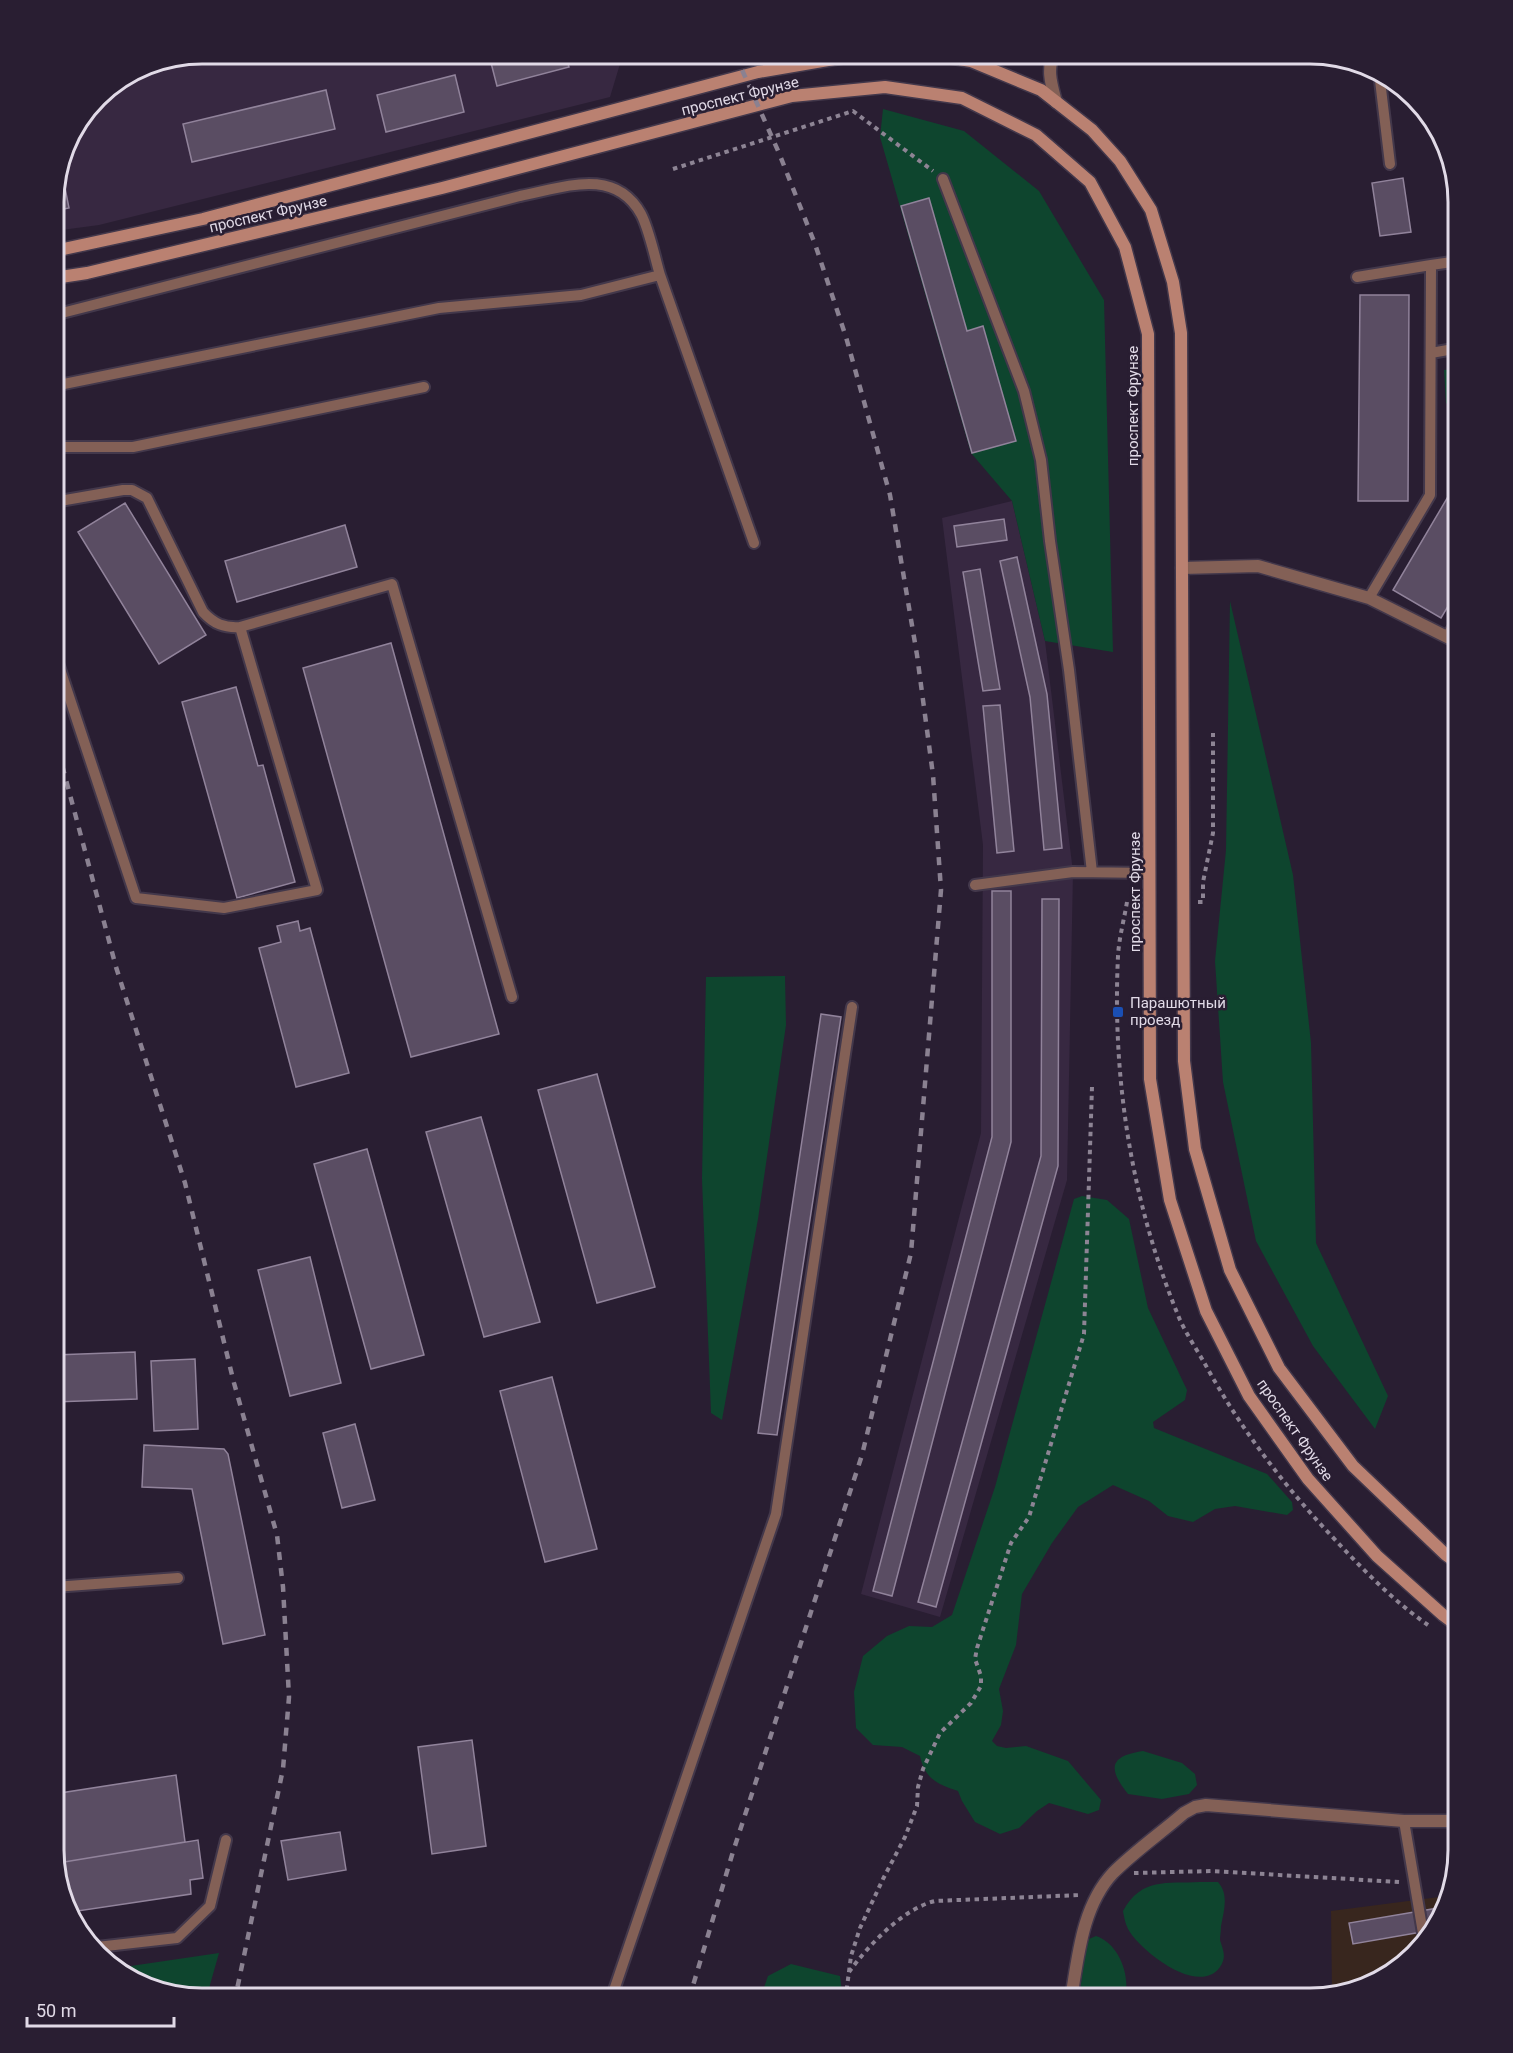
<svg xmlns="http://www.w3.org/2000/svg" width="1513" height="2053" viewBox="0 0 1513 2053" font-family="Roboto,sans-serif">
	<rect width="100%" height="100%" fill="#291e32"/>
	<!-- commercial -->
	<path fill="#38261e" d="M1447,1896L1439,1925L1385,1979L1332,1993L1331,1911Z"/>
	<!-- built -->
	<path fill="#372841" d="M203,54H623L610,97L99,225L54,231V193L70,137L104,91L146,65Z
		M1012,501L1045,641L1073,872L1067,1180L940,1617L861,1594L981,1133L983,845L942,518Z"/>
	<!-- green -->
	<path fill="#0e452e" d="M883,109L964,131L1039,191L1104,300L1113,652L1045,641L1012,501L971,453L880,137Z
		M1459,368V413L1446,403L1444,370Z
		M1230,601L1293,875L1311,1043L1316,1243L1388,1396L1375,1429L1313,1346L1256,1241L1223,1082L1215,961L1226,850Z
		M785,976L786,1025L758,1219L722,1420L711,1413L702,1179L706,977Z
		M1082,1196L1107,1200L1129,1219L1148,1308L1187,1390L1185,1400L1153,1422L1154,1428L1267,1474L1292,1502L1293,1510L1287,1515L1235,1506L1215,1509L1193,1522L1168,1516L1149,1501L1113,1485L1078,1507L1052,1543L1022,1594L1016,1645L999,1689L1003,1711L1001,1725L992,1741L997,1746L1006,1748L1026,1746L1068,1761L1101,1800L1099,1810L1088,1814L1049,1803L1037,1811L1019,1828L1000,1834L975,1822L962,1801L958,1791C937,1784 925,1779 920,1756L902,1747L873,1745L856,1728L854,1692L863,1656L887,1636L909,1626L932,1627L952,1615L995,1487L1074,1199Z
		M1143,1751L1182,1763L1195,1774L1197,1785L1189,1794L1162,1799L1128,1794C1107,1768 1110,1756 1143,1751Z
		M1200,1882H1218C1229,1894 1224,1911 1221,1926C1221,1931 1220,1936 1220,1940C1223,1950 1227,1957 1220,1967C1199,1997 1140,1951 1128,1929C1125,1923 1124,1917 1123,1911C1142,1877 1166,1884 1200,1882Z
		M1096,1936C1119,1943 1132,1978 1124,1999H1079L1085,1953L1089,1939Z
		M219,1953L206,1999H193L128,1979L117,1968Z
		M791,1964L840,1976L843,1999H760L768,1976Z"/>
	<!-- building -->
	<path fill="#5a4d63" stroke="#91839b" stroke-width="1.5" d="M494,54H565L569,67L497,86L489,55Z
		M455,75L464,112L386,132L377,95Z
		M326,90L335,129L192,162L183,124Z
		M63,178L69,208L54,211V193L58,179Z
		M1403,178L1411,232L1380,236L1372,183Z
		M929,198L967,331L983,326L1016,441L972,453L901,206Z
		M1459,279V321L1456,322L1449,281Z
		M1360,295H1409L1408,501H1358Z
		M1459,478V588L1441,618L1393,590Z
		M125,503L206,635L159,664L78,532Z
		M1004,519L1007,540L957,547L954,526Z
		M345,525L357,567L237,602L225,561Z
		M1017,557L1047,694L1062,848L1044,850L1030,697L1000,561Z
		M980,569L1000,689L983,691L963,572Z
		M391,643L499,1034L411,1057L303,668Z
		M236,687L258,766L263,765L295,882L237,898L182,702Z
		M1000,705L1014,851L997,853L983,706Z
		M992,891H1011V1142L892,1596L873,1591L992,1137Z
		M1042,899H1059L1058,1166L936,1607L918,1602L1041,1156Z
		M298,921L300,931L310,928L349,1073L296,1087L259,948L281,942L277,926Z
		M821,1014L841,1017L777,1435L758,1433Z
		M597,1074L655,1287L597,1303L538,1090Z
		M481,1117L540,1322L484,1337L426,1132Z
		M367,1149L424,1355L371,1369L314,1164Z
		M310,1257L341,1383L290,1396L258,1270Z
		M135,1352L137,1399L54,1402V1355Z
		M195,1359L198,1429L154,1431L151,1361Z
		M552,1377L597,1549L545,1562L500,1391Z
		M355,1424L375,1500L342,1508L323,1433Z
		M144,1445L224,1449L228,1454L265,1635L223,1644L192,1489L142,1487Z
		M472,1740L486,1846L432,1854L418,1747Z
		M176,1775L185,1842L58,1863L54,1850V1794Z
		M340,1832L346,1870L288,1880L281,1841Z
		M198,1840L203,1878L190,1880L191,1894L71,1912L58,1863Z
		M1444,1907L1439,1925L1433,1930L1353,1944L1349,1923Z"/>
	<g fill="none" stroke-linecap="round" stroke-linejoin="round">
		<defs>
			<path id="service" d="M1379,72L1390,164
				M943,179L1024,391L1041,460L1050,541L1069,670L1092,872
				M1357,277L1431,265
				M54,315L520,196C563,188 614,166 641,214C649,229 655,258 660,275
				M1431,353L1459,348
				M54,386L439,308L581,295L660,275L754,543
				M54,447H133L424,387
				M54,502L123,490H132L147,498L203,612C214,624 224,628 240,627
				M1369,598L1430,495L1431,265L1459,261
				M54,651L136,898L224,908L317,890L240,627L392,584L512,997
				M975,885L1073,872L1150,873
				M54,1587L178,1578
				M1404,1821L1424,1939
				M97,1947L177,1938L210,1906L226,1840
				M611,1999L776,1514L852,1007"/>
			<path id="minor" d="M1054,54C1046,70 1052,86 1056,102
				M1182,568L1258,566L1369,598L1459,643
				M1448,637L1459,619
				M1459,1720L1457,1709L1459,1705
				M1071,1999C1078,1957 1082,1906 1113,1873C1135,1851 1161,1833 1184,1813L1195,1807L1206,1805L1404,1821H1459"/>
			<path id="secondary" d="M931,54L971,61L1041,90L1092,130L1120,161L1151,210L1173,282L1181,333L1184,1061L1195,1149L1230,1270L1279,1368L1353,1466L1445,1554L1459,1564
				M54,251L203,219L758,72L863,54
				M54,278L87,273L442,188L792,96L885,87L962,98L1036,135L1090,182L1125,247L1148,334L1150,1079L1170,1200L1206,1311L1249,1396L1308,1479L1377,1556L1443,1615L1459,1627"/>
		</defs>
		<!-- service casing -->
		<use href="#service" stroke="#43384b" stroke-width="14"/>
		<!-- minor casing -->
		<use href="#minor" stroke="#43384b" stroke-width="15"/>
		<!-- secondary casing -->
		<use href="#secondary" stroke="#43384b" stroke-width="15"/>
		<!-- path -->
		<path stroke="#8d8494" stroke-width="4" stroke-dasharray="4.5 4.5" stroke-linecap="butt" d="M673,169L853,111L933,171
			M1136,902H1127C1124,920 1119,938 1118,956C1112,1080 1132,1205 1180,1320C1187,1335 1197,1350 1205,1364C1238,1424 1278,1478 1325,1529C1358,1564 1388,1597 1428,1625
			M1198,902H1203V882L1213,833V733
			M1451,1641L1458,1650L1459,1656
			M1134,1873L1212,1871L1399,1882
			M73,1912L76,1926
			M849,1972C868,1946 902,1909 935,1901L1081,1895
			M848,1999L847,1987L851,1956L860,1928L883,1879L905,1837L917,1806L918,1787L923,1769L940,1733L971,1703L981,1686V1676L975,1659L977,1648L1011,1543L1029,1517L1084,1334L1092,1087"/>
		<!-- service -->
		<use href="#service" stroke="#836056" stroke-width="10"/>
		<!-- minor -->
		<use href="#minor" stroke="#836056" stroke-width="12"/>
		<!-- secondary -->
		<use href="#secondary" stroke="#ba8171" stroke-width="12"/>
		<!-- rail -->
		<path stroke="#8a8191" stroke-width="4.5" stroke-dasharray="8 8" stroke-linecap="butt" d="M126,78L153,64
			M54,735L116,967L185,1183L234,1383L277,1535L283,1587L289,1697L283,1769L235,1999
			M689,1999L732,1855L862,1455L911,1253L941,890L933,775L917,655L890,495L846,337L815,244L779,153L735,54"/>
	</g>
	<!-- markers -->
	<rect fill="#1a4fb4" stroke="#291e32" stroke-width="2" x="1112" y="1006" width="12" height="12" rx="3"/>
	<g text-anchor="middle" stroke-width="5" stroke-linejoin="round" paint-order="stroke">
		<!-- street labels -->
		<g font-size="15" fill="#e1dae7" stroke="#291e32">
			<text transform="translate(740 96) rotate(-14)" y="5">проспект Фрунзе</text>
			<text transform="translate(268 214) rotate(-13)" y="5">проспект Фрунзе</text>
			<text transform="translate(1133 406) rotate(-90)" y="5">проспект Фрунзе</text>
			<text transform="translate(1135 892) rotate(-90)" y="5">проспект Фрунзе</text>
			<text transform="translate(1295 1430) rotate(55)" y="5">проспект Фрунзе</text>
		</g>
		<!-- poi labels -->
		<g font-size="15" fill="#e1dae7" stroke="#291e32" text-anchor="start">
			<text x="1130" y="1008">Парашютный<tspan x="1130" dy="17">проезд</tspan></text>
		</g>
	</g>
	<!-- crop -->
	<path d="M0 0H1513V2053H0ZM202 64H1310A138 138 0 0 1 1448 202V1850A138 138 0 0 1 1310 1988H202A138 138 0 0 1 64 1850V202A138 138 0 0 1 202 64Z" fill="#291e32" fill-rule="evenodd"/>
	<path fill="none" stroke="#e1dae7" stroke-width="3" d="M202 64H1310A138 138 0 0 1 1448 202V1850A138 138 0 0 1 1310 1988H202A138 138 0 0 1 64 1850V202A138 138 0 0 1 202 64Z"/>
	<!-- scale -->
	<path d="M27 2017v9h147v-9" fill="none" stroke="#e1dae7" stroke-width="3"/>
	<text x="36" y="2017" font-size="18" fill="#e1dae7" stroke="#291e32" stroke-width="4.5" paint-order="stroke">50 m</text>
</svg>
